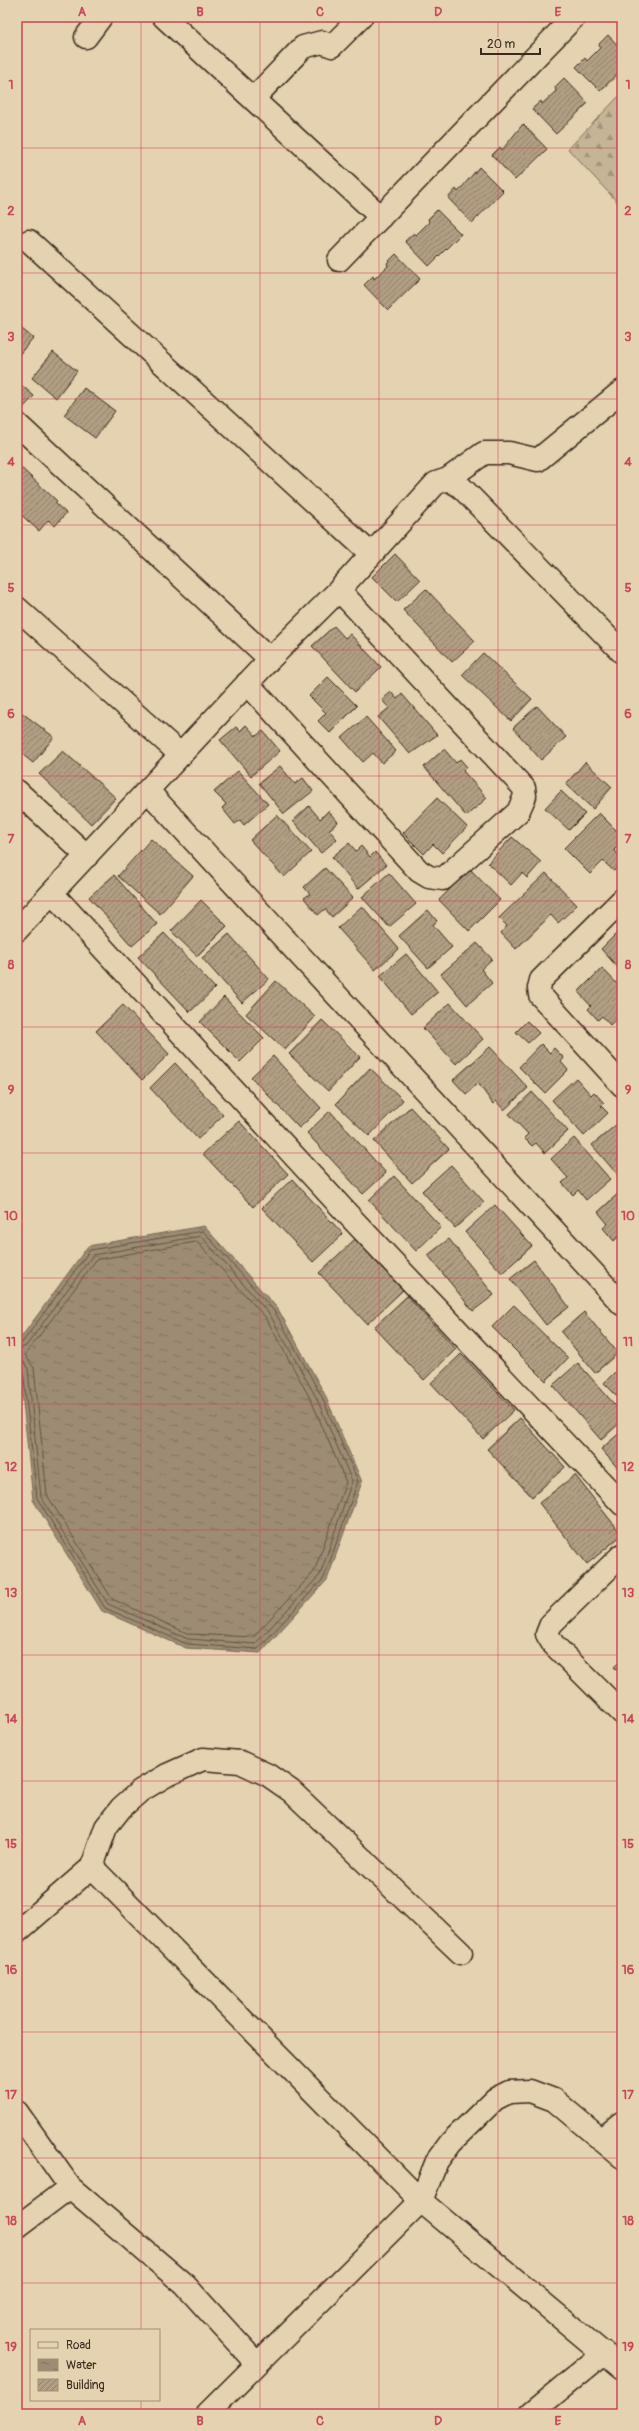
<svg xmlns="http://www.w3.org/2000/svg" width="639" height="2431" viewBox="0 0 639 2431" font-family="Pangolin,sans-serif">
	<defs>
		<pattern id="forest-firs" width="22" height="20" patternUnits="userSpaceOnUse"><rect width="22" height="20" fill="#c6b496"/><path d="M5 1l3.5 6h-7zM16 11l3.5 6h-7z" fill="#a2937a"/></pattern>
		<pattern id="water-ripples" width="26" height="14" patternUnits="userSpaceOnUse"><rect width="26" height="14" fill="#9d8c73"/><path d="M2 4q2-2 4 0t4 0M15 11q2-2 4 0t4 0" fill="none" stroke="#81735e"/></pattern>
		<pattern id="building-hatch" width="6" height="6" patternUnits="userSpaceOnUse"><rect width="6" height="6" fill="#b19e83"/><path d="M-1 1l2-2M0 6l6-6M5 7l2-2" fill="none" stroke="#91816b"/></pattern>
	</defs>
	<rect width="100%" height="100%" fill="#e5d2b0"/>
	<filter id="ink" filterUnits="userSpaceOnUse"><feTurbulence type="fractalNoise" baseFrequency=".025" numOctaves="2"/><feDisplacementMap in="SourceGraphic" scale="8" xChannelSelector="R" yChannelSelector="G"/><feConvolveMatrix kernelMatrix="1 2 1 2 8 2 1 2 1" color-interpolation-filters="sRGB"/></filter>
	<g filter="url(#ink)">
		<!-- forest -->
		<path fill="url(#forest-firs)" stroke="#806f5a" d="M622,93V207L568,149Z"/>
		<!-- water -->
		<path fill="url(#water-ripples)" stroke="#766551" d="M204,1226L278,1309L324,1393L362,1482L327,1580L260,1653L186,1648L102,1611L33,1500L17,1343L88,1246Z"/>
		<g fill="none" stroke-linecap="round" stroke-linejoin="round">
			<!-- shore -->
			<path stroke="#625140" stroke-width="1" d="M197,1242L266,1318L311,1400L346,1482L314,1572L253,1637L189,1634L112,1599L47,1495L34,1368L25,1355L96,1260Z
				M17,1345L22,1343L90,1250L203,1231L275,1312L321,1395L358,1481L324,1578L258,1649L187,1644L105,1608L37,1498L23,1370L17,1366
				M17,1350L26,1346L93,1255L201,1236L270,1315L316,1397L352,1481L320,1575L255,1644L188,1639L108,1604L41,1497L28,1369L24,1362L17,1360"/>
		</g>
		<!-- building -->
		<path fill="url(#building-hatch)" stroke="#3b2a1e" d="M608,35L622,50V70L600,91L576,67L585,58L587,61L600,48L599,44Z
			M564,78L588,103L556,134L532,109L541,101L542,104L556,91L555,87Z
			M523,124L547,149L515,180L492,155L500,147L502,150Z
			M479,167L503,191L472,223L448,198L456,189L458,192Z
			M437,210L461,234L429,266L405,241L414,233L416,235L429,222L428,219Z
			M396,254L420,279L388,310L364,285L373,276L374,279L388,266L387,263Z
			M17,325L33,338L17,357Z
			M53,352L77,371L56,398L32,378Z
			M19,383L34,396L22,409L17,404V386Z
			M84,388L115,411L95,438L64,415Z
			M18,465L57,501L55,503L66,513L55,526L48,520L39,531L17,511Z
			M395,554L420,580L397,602L372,577Z
			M426,589L475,641L452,662L403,610Z
			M334,626L345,638L350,634L381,667L355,692L312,646Z
			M483,653L532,699L511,721L462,675Z
			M328,677L357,706L330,733L318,721L326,713L309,696Z
			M391,692L397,699L402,694L437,735L410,754L378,717L389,708L382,700Z
			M537,706L566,737L541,760L513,728Z
			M17,709L54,737L33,763L17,750Z
			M366,717L396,751L382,763L373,753L363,762L342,738Z
			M246,725L256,736L263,731L280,751L251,776L220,740L236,727L240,731Z
			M444,749L456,763L460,759L467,767L463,771L487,798L466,816L424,767Z
			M63,751L116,798L91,824L39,774Z
			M585,762L612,787L593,809L566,784Z
			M280,766L295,784L303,778L313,791L284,814L259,783Z
			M238,771L268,804L244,825L240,820L235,824L222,808L226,804L214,792Z
			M561,791L585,814L569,830L545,808Z
			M437,798L467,827L442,853L433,844L424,854L403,833Z
			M309,806L320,819L328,811L338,822L329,830L337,839L321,853L293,821Z
			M599,813L622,836V841L614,850L622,858V862L614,871L603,861L590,874L564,848Z
			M277,815L311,852L284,877L250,840Z
			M512,837L541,862L527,878L522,873L511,885L488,863Z
			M151,839L193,876L160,914L118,876Z
			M349,843L356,851L361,846L370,857L375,852L386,865L358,889L332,857Z
			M325,868L353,898L332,917L325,909L318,915L304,898L310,894L304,887Z
			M470,869L500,900L469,931L439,900Z
			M389,873L416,904L389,927L362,897Z
			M546,873L577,905L558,923L551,915L516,949L501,933L507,926L499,918Z
			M114,875L157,924L132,946L89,897Z
			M201,900L227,926L197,956L171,931Z
			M362,906L399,949L375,970L338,928Z
			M428,910L437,921L433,925L452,947L428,968L399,936Z
			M622,928V972L601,949Z
			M164,933L215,988L190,1012L138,957Z
			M229,934L269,979L242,1003L202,958Z
			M477,943L492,959L481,969L492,983L467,1005L441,974Z
			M406,954L438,992L411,1014L380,976Z
			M602,968L622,989V1014L610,1025L602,1016L598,1020L588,1009L591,1006L578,992Z
			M276,981L315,1017L285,1050L246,1014Z
			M224,997L264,1038L240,1062L200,1022Z
			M450,1003L483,1039L456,1064L423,1028Z
			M123,1005L169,1054L142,1080L96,1031Z
			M322,1020L360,1057L328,1091L289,1054Z
			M527,1021L539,1033L528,1043L516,1032Z
			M541,1044L550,1053L554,1048L564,1058L561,1062L568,1070L545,1093L519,1067Z
			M490,1047L528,1088L504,1110L496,1101L493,1104L478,1083L466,1094L453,1080Z
			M273,1056L321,1108L299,1128L251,1077Z
			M175,1063L223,1115L198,1139L150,1088Z
			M370,1068L403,1100L369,1136L336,1104Z
			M576,1078L591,1095L594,1092L604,1103L601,1106L608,1113L584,1136L552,1100Z
			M532,1092L568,1131L545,1153L536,1143L532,1146L524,1138L528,1134L509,1114Z
			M410,1107L449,1149L412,1183L374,1141Z
			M330,1111L386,1173L363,1194L307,1133Z
			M239,1121L288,1174L253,1207L203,1154Z
			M617,1124L622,1130V1180L592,1145Z
			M574,1138L610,1179L586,1200L578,1190L573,1195L562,1183L568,1178L551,1159Z
			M451,1165L484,1202L455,1228L422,1191Z
			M394,1176L441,1227L416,1251L369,1200Z
			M292,1179L343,1234L313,1262L262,1208Z
			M621,1191L622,1240L619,1236L614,1241L603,1228L608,1224L598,1212Z
			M495,1205L532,1246L502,1273L465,1232Z
			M355,1239L403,1290L367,1324L319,1273Z
			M449,1239L494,1295L473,1311L428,1255Z
			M534,1260L569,1307L546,1325L510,1279Z
			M407,1296L456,1349L424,1380L374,1327Z
			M514,1305L568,1358L546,1381L492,1327Z
			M584,1312L618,1353L595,1373L561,1332Z
			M461,1354L514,1410L483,1439L431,1383Z
			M578,1363L622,1413V1421L601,1440L553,1385Z
			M622,1365V1401L604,1383Z
			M520,1418L565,1467L532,1497L487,1449Z
			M622,1431V1473L601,1449Z
			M575,1475L622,1535L587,1564L539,1503Z
			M622,1660V1675L614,1667Z"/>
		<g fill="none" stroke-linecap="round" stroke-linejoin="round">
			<defs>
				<path id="minor" d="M164,17L381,217
					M86,37L101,17
					M253,99L303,47L322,42L332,46L361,17
					M29,241L371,554
					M339,260L574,17
					M17,424L270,659
					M448,479L484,453H509L538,460L622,391
					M17,608L181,755
					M247,683L419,871L429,877L443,879L518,812L525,796L524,788L339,590
					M17,791L87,856
					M148,791L622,1304
					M52,893L355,1222L622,1504
					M622,900L541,980L539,988L540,995L622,1085
					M17,930L270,659L339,590L436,483L448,479L461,487L622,652
					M622,1555L551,1624L547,1634L553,1644L622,1713
					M92,1867L106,1827L121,1808L140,1791L167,1775L203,1759L240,1762L268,1775L291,1791L461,1953
					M17,1932L92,1867L421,2201L437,2161L451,2142L495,2099L509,2092L530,2091L554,2100L622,2157
					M17,2112L70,2187L185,2285L257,2364
					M601,2140L622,2123
					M17,2227L70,2187
					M207,2414L421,2201L622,2369
					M530,2414L604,2353"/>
			</defs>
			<!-- minor casing -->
			<use href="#minor" stroke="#3b2a1e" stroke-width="25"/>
			<!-- minor -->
			<use href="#minor" stroke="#e5d2b0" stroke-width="22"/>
		</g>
	</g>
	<!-- grid -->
	<path fill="none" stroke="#ca4758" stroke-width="1" stroke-opacity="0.55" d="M141,17V2330M260,17V2414M379,17V2414M498,17V2414M17,148H622M17,273H622M17,399H622M17,525H622M17,650H622M17,776H622M17,901H622M17,1027H622M17,1153H622M17,1278H622M17,1404H622M17,1530H622M17,1655H622M17,1781H622M17,1906H622M17,2032H622M17,2158H622M17,2283H622M141,2400V2414"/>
	<!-- margin -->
	<rect width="639" height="2431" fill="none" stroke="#e5d2b0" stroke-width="44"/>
	<!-- legend -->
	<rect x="30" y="2329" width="130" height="72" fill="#e5d2b0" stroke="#a18f76"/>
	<rect x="38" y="2342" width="20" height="6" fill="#e5d2b0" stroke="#a18f76"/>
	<text x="66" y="2349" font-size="12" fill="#3b2a1e">Road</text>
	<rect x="38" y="2359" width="20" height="12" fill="url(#water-ripples)" stroke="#a18f76"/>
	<text x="66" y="2369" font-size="12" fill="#3b2a1e">Water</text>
	<rect x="38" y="2379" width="20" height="12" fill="url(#building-hatch)" stroke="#a18f76"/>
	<text x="66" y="2389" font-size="12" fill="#3b2a1e">Building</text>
	<!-- scale -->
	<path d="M481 48v6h59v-6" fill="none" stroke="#3b2a1e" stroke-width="2"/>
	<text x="487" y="48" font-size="12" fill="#3b2a1e" stroke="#e5d2b0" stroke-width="3" paint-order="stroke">20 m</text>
	<rect x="22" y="22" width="595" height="2387" fill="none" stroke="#ca4758" stroke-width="1.5"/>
	<g font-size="13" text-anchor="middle" font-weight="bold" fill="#ca4758">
		<text x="82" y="16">A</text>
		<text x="200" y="16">B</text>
		<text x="320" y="16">C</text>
		<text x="438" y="16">D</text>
		<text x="558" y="16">E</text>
		<text x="11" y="89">1</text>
		<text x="628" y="89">1</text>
		<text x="11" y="215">2</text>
		<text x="628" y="215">2</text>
		<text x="11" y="341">3</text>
		<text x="628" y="341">3</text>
		<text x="11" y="466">4</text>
		<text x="628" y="466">4</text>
		<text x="11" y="592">5</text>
		<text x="628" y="592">5</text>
		<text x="11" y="718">6</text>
		<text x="628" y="718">6</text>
		<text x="11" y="843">7</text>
		<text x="628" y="843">7</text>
		<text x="11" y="969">8</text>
		<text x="628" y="969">8</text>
		<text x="11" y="1094">9</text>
		<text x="628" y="1094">9</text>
		<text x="11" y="1220">10</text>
		<text x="628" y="1220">10</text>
		<text x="11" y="1346">11</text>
		<text x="628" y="1346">11</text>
		<text x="11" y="1471">12</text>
		<text x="628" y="1471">12</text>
		<text x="11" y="1597">13</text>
		<text x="628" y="1597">13</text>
		<text x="11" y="1723">14</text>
		<text x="628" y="1723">14</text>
		<text x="11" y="1848">15</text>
		<text x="628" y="1848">15</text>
		<text x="11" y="1974">16</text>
		<text x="628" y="1974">16</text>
		<text x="11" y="2099">17</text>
		<text x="628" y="2099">17</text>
		<text x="11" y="2225">18</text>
		<text x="628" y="2225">18</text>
		<text x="11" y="2351">19</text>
		<text x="628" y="2351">19</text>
		<text x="82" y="2425">A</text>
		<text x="200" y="2425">B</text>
		<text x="320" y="2425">C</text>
		<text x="438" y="2425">D</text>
		<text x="558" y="2425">E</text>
	</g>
</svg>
